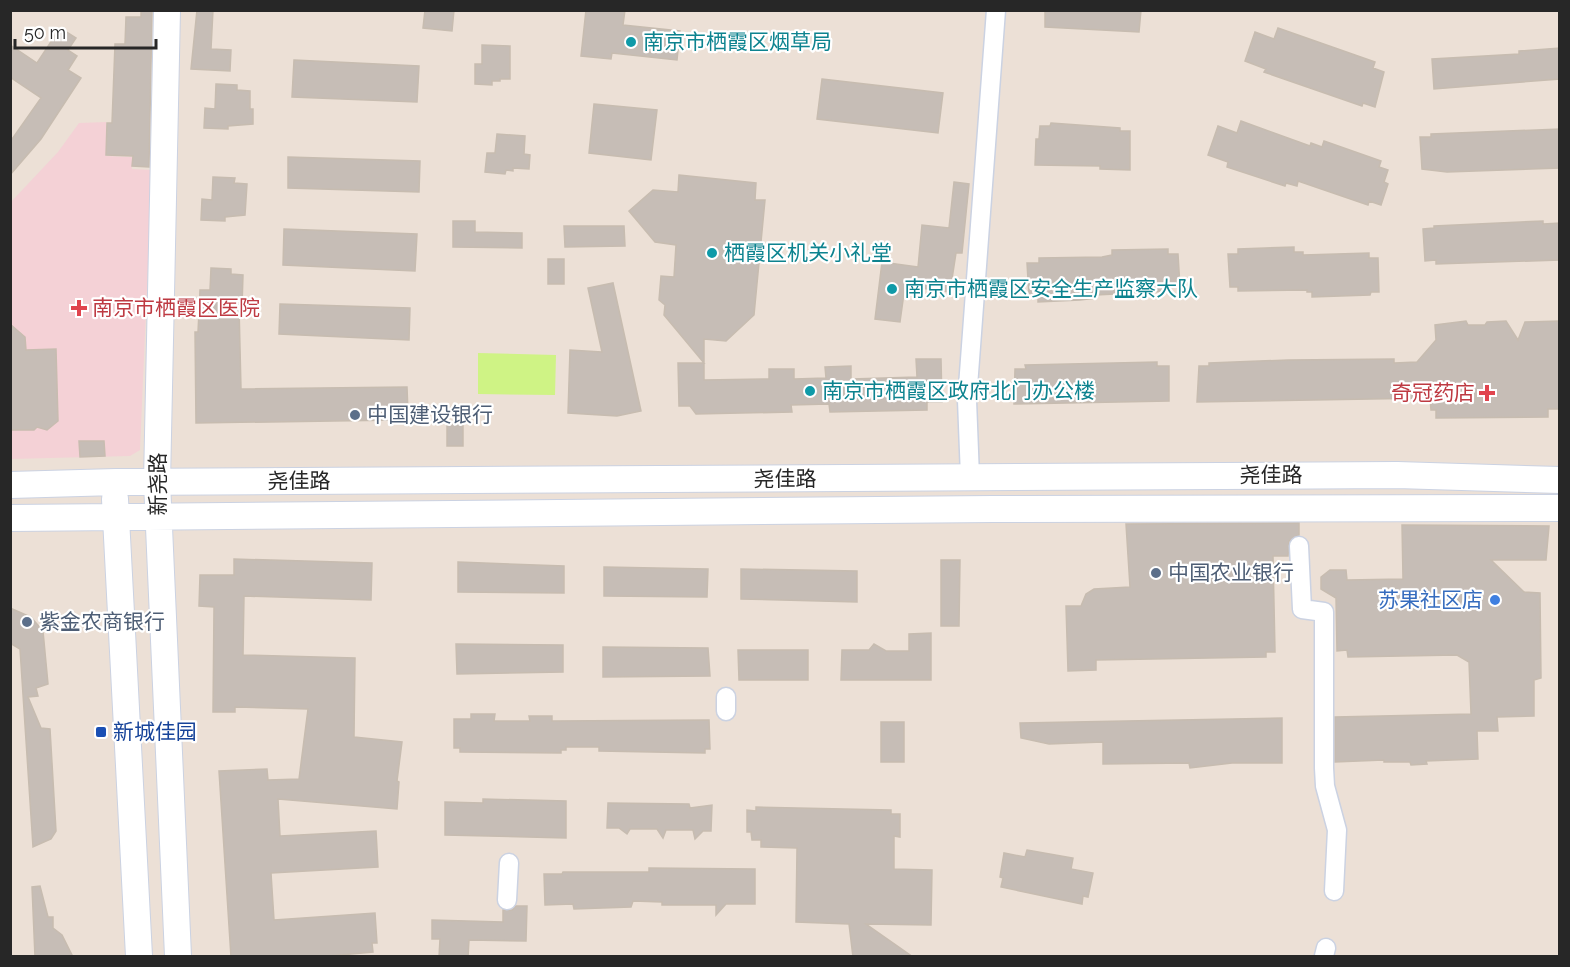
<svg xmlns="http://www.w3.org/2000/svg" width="1570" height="967" viewBox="0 0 1570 967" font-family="Raleway,'Noto Sans SC',sans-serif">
	<rect width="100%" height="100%" fill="#ece0d6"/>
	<!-- medical -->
	<path fill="#f4d1d6" d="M106,122V156L132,157V169L152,170L140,450L130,456L11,459L10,203L58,152L79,123Z"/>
	<!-- pitch -->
	<path fill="#cff385" d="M478,353L556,355L555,395L478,394Z"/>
	<!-- building -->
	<path fill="#c6bdb6" stroke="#c7bcb0" stroke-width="1.5" d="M141,10H152L149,167L132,166L133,156L106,155L107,123H112L115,44H125L126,17H141Z
		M197,10H213L211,49L231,50L230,71L191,69Z
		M425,10H454L452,31L423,28Z
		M586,10H625L623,25L680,31L677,60L612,53L611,59L581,56Z
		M1045,10H1141L1139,32L1045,27Z
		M60,28L76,38L68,50L77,56L68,70L81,78L41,139L10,175V142L41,98L10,77V45L37,63Z
		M1278,28L1375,62L1373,68L1384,72L1375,107L1363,103L1362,106L1264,72L1266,69L1245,61L1255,32L1274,39Z
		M482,45L510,46V79H500V81H492V85L475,84V64H482Z
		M1560,48V79L1434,89L1432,59L1519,54V51Z
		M294,60L419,66L417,102L292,97Z
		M822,79L943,93L938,133L817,119Z
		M216,84L237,85V90L250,91V109H253V124L228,126V129L204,128L205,108L215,109Z
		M594,104L657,110L651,160L589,153Z
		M1241,121L1310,146L1311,143L1322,147L1324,141L1381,161L1379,167L1388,170L1384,182L1388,184L1381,205L1369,201L1368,205L1298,181L1297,186L1286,183L1285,186L1227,167L1228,162L1208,155L1218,126L1237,133Z
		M1051,123L1120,128V131H1130V170L1100,169V166L1035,165L1036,139H1039L1040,126H1050Z
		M1560,129V168L1447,172L1422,169L1420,137H1431V134Z
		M497,134L525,136L524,154L530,155L529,169L513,168V171L506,170L505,174L485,172L487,153H495Z
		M288,157L420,161L419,192L288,188Z
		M679,175L756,183L755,200H765L754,315L726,341L704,339V380L769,379V369H794V379L826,378L825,367L851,366V379L917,377L916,359H941L942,402H927V410L830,412L829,404L791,405L792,412L696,414L690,406H679L678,363H704L664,315L665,305L659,300L661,276L674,277L676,245L655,242L629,211L653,190L678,192Z
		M213,177L235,178L234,183L247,184L245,215L225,217V221L201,220L202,199L212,200Z
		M954,182L969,184L962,253H956L950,292L905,286L900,322L875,319L882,262L918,267L922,225L949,228Z
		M453,221H475V232L522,233V248L453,247Z
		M1543,221V224L1560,223V260L1436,264V260L1425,261L1423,229L1434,228V226Z
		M564,226H624L625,246L565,247Z
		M284,229L417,234L415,271L283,265Z
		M1294,247V252H1303V255L1369,253V258H1378L1379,292H1371L1370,295L1312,297V292H1307V290L1238,291V287H1230L1228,254H1238V249Z
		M1168,249V254H1178L1180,287L1170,288V291L1096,295V298L1080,300L1038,302V296H1029L1027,263H1039V258L1102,257L1112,255V250Z
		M548,259H564V284H548Z
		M211,268L231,269V274L243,275L242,306H239L241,389L407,387L408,413H398V420L196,423L195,332H198L200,290H210Z
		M613,283L641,411L617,416L568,413L570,350L602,352L588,288Z
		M280,304L410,308L409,340L279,334Z
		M1466,321L1468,325H1485L1487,322L1506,321L1518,340L1525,322L1560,321V409H1548V417L1436,418V410H1431L1430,398L1197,402L1199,366H1209V363L1288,360L1394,359V363L1417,362L1436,340L1435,325Z
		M10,324L25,337L26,350L56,349L58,421L47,430L37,427L34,430H10Z
		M1157,362V366H1169V401L1014,404L1015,369H1026L1025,365Z
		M447,423H463V446H447Z
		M79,441H104L105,456L80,457Z
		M1299,523V535L1289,541L1288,556H1273L1275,652H1266V657L1096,660V670L1068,671L1066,606H1081L1086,594L1094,589L1130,587L1126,524Z
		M1402,525L1549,526L1546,560H1491L1524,592L1540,593L1541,678L1534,680V716L1497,717L1498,731H1477L1478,759L1426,761L1427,764L1411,765L1410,762H1384V760L1335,762V717L1471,714L1469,662L1457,655L1348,657L1347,650L1337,651L1336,598L1321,589V577L1330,570H1346L1347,580L1403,579Z
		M234,559L372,563L371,600L244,596L243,655L355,658L354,737L402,742L397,781L399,782L397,809L278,799L280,836L376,831L378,867L271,873L274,920L375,913L377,943H372L373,952L318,957H231L219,771L267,769L268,780L299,779L308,709L235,707V712H213L214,607L199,606L200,575H234Z
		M941,560H960L959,626H941Z
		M458,562L564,566V593L458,592Z
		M604,567L708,569L707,597L604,596Z
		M741,569L857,571V602L741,599Z
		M10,608L31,617L43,631L48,684L36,688L38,696L28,697L41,728L50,729L56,831L51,839L33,847L20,649L10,643Z
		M931,633V680H841L842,650H869L874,644L886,651H909V634Z
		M456,644L563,645V672L457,674Z
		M603,647L708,648L710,676L603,677Z
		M738,650H808V680H739Z
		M471,714H495L494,721H530L529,716H552V721L709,720L710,749H705V753L599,751V747H566V750H561V753L460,752V748H454V719H471Z
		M1282,718V763H1232L1190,768L1189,763L1103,764V742L1049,744L1021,738L1020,723Z
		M881,722H904V762H881Z
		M483,799L566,801V838L445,835V802L483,803Z
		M608,803L689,804L690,808L712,805L711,831H703L695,839L693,830H666L663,838L657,829H630L627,834L619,828H607Z
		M756,807L891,810V814H900V837L894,836V869L932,870L931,925L866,924L913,957H853L849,924L796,922L797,848L761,847V840H752L751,832H747V810L756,811Z
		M1027,850L1073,858L1071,869L1093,873L1088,897L1083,896L1082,904L1001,887L1003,878L1000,877L1004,853L1025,857Z
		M649,868L755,869V904H726L716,915V905H662V902L633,901L631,907L574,909L573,904L545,905L544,874H562L563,872H649Z
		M40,886L48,917H53V928L62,935L73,957H35L32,887Z
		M516,906H527L526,941L469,940L468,957H439L440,939H432V920L503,922V910H512Z"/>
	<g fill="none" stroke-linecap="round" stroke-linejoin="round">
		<defs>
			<path id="street" d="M970,477L967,400L996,10
				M1299,546L1302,609L1324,612V768L1325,786L1337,830L1334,891
				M726,697V711
				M507,900L509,863
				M1324,956L1326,948"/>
			<path id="secondary" d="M167,10L157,482L178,956
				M10,485L116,482L1397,475L1560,480
				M115,499L139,956
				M10,518L993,509L1560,508"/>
		</defs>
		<!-- street casing -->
		<use href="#street" stroke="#cbd2e2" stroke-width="21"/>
		<!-- secondary casing -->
		<use href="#secondary" stroke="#cbd2e2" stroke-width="28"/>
		<!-- street -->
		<use href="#street" stroke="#fff" stroke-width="18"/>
		<!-- secondary -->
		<use href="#secondary" stroke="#fff" stroke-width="26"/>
	</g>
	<!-- markers -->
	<g fill="#0f9aa8" stroke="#fff" stroke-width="2">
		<circle cx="631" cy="42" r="6"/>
		<circle cx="712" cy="253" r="6"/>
		<circle cx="892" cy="289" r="6"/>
		<circle cx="810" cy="391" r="6"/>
	</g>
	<g fill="#e0444e" stroke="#fff" stroke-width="2">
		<path d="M76 299h6v6h6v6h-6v6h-6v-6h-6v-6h6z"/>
		<path d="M1484 384h6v6h6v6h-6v6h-6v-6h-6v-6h6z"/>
	</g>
	<g fill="#5c6f8a" stroke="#fff" stroke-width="2">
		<circle cx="355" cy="415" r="6"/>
		<circle cx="1156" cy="573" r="6"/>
		<circle cx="27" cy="622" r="6"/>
	</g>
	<circle fill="#3f7fe0" stroke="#fff" stroke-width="2" cx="1495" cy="600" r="6"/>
	<rect fill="#1a4fb4" stroke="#fff" stroke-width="2" x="95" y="726" width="12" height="12" rx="3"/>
	<g text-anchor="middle" stroke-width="4.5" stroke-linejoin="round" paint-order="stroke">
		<!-- culture labels -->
		<g font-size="21" fill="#0d838f" stroke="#fff" text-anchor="start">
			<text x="643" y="49">南京市栖霞区烟草局</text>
			<text x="724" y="260">栖霞区机关小礼堂</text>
			<text x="904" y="296">南京市栖霞区安全生产监察大队</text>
			<text x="822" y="398">南京市栖霞区政府北门办公楼</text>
		</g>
		<!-- health labels -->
		<g font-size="21" fill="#be3a42" stroke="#fff" text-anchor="start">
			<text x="92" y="315">南京市栖霞区医院</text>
			<text x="1475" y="400" text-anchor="end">奇冠药店</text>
		</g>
		<!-- service labels -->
		<g font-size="21" fill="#4e5e75" stroke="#fff" text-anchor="start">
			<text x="367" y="422">中国建设银行</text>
			<text x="1168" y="580">中国农业银行</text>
			<text x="39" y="629">紫金农商银行</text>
		</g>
		<!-- street labels -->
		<g font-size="21" fill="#272727" stroke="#fff">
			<text x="1271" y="482">尧佳路</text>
			<text x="785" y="486">尧佳路</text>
			<text x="299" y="488">尧佳路</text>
			<text transform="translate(158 484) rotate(-90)" y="7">新尧路</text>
		</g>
		<!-- shop labels -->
		<g font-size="21" fill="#366cbe" stroke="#fff" text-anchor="end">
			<text x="1483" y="607">苏果社区店</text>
		</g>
		<!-- transit labels -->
		<g font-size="21" fill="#164399" stroke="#fff" text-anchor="start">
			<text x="113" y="739">新城佳园</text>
		</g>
	</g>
	<!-- border -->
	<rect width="1570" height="967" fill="none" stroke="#272727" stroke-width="24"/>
	<!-- scale -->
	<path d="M15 39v9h141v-9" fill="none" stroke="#272727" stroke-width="3"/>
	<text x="24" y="39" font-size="18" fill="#272727" stroke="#ffffff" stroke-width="4.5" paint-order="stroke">50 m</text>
</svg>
